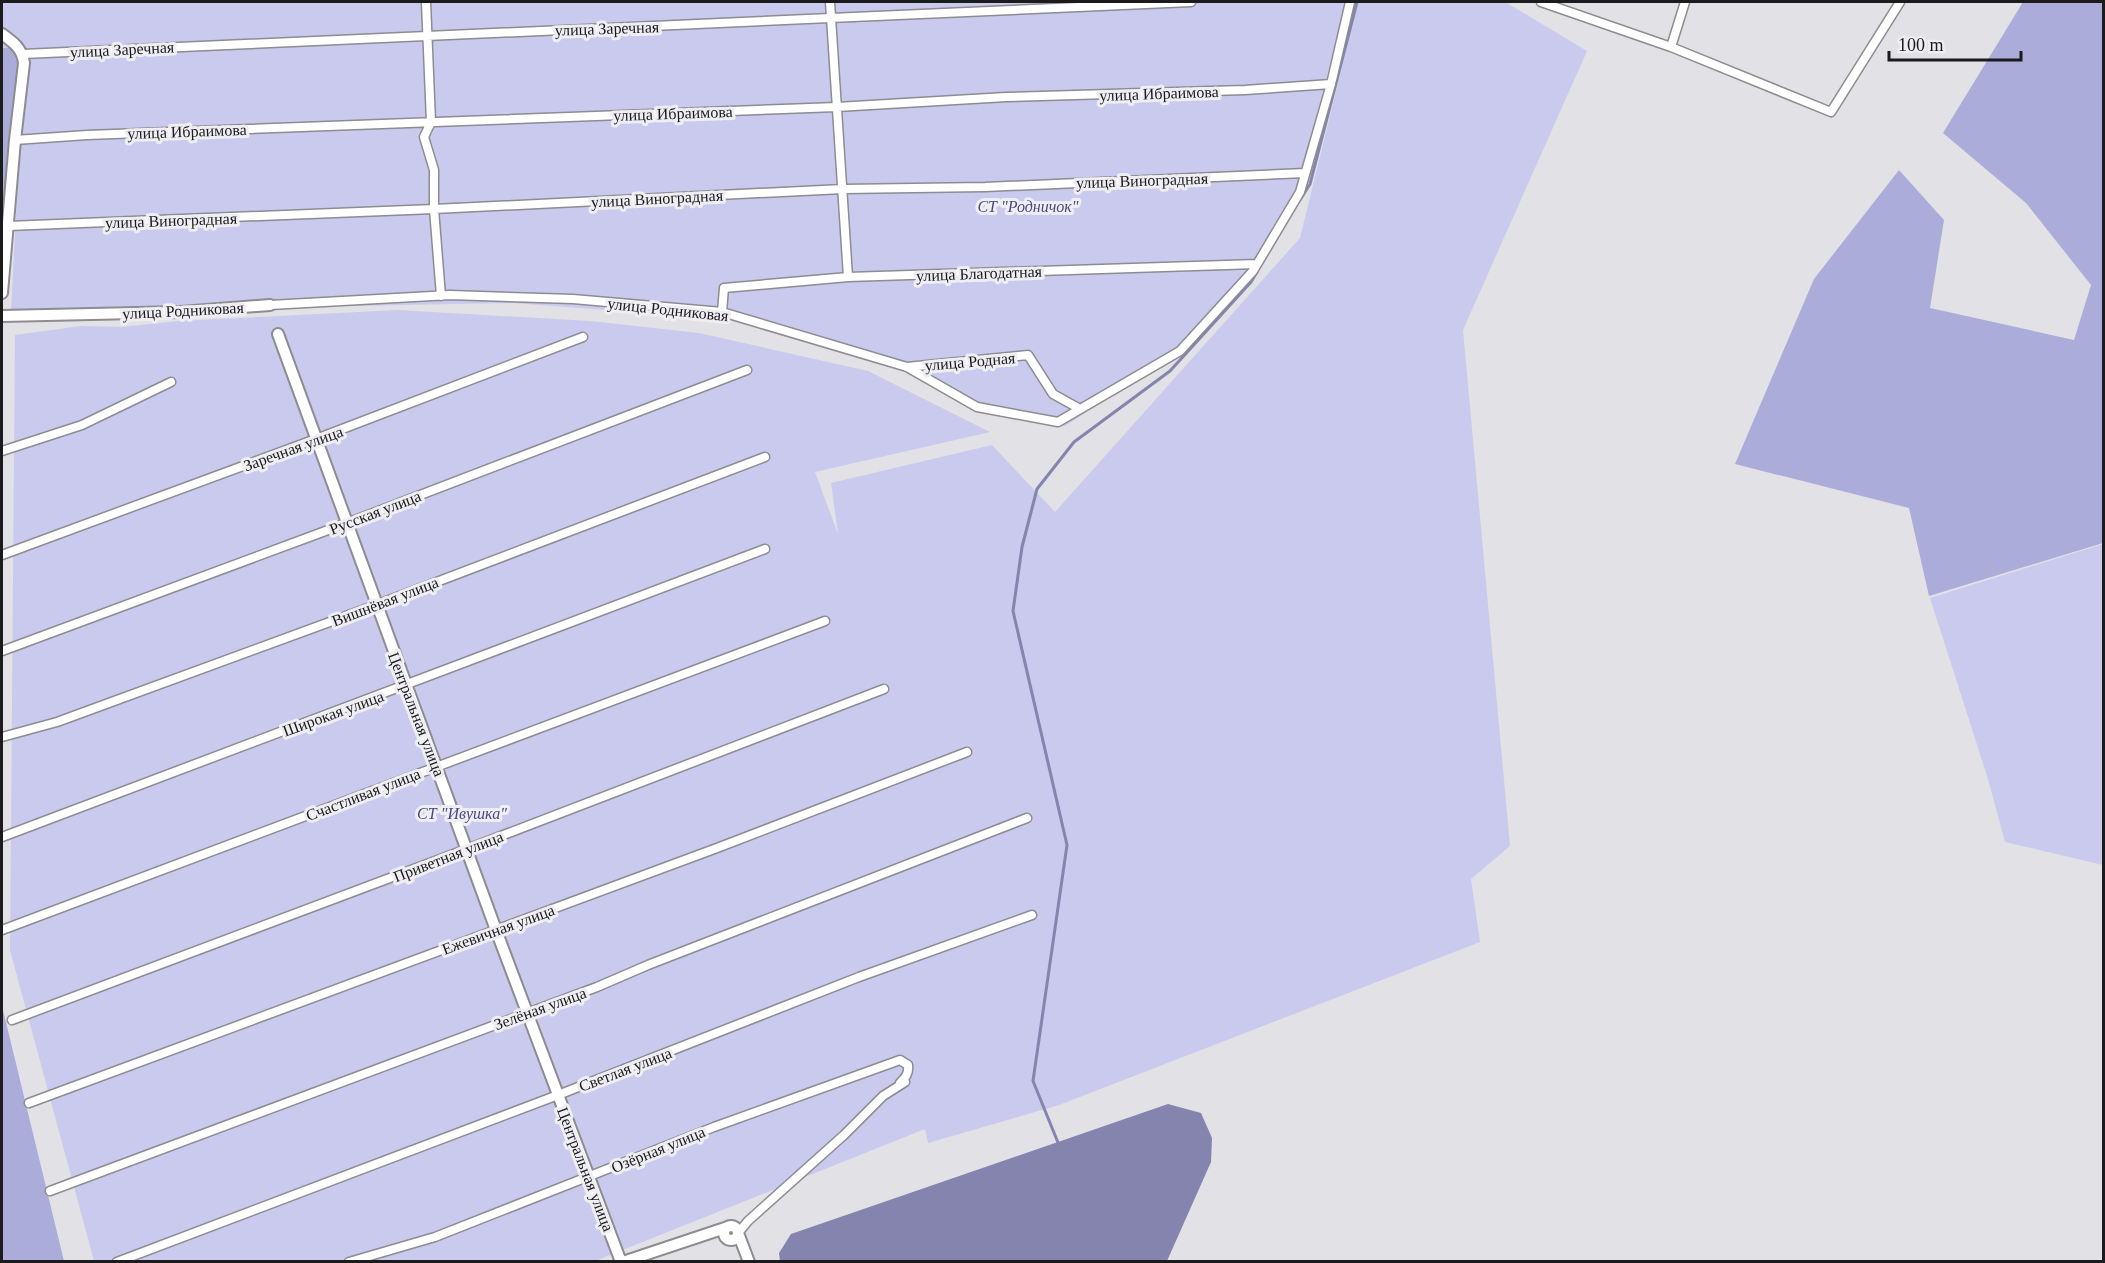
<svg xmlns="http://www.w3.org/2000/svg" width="2105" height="1263" viewBox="0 0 2105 1263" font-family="'Times New Roman',serif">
	<rect width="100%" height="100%" fill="#e1e1e6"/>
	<!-- green -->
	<path fill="#c9caee" d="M2,2H1346L1299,183L1244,278L1184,349L1065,426L974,410L895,367L724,319L514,303L11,312L24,64L2,46Z
		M1358,2H1505L1587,51L1463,330L1510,846L1471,879L1480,942L1059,1105L928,1143L925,1129L595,1261H94L10,950L15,335L81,326L122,327L179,321L398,310L590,321L699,333L868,371L990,432L815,472L838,534L831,483L992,445L1055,512L1300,238Z
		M2103,544H2104L2103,865L2005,842L1988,779L1930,598Z"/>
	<!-- forest -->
	<path fill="#abacd9" d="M2023,2H2103V543L1929,596L1909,508L1735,464L1814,279L1899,170L1944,220L1930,308L2074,340L2091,285L2026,203L1943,133Z
		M2,48H11L22,73L3,212Z
		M2,1006L64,1261H2Z"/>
	<!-- water -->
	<path fill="#8484af" d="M1168,1104L1201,1113L1212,1138L1211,1162L1167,1261H780L779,1253L791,1234Z"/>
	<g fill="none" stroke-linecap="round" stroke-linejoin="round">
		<!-- stream -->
		<path stroke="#8484af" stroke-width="3" d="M1300,200L1310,184L1357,2
			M1059,1145L1033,1081L1067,845L1013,611L1022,547L1037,489L1074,442L1170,371L1251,282L1257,272"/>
		<defs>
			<path id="minor" d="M426,2L431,122L424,137L434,170V209L441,296
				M830,2L848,277
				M1541,2L1671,47L1831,112L1900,2
				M1671,47L1685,2
				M23,54L1191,2
				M15,140L87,135L837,107L1006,97L1245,90L1331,84
				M8,226L434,209L843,189L985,187L1305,173
				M270,305L450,295L573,299L722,312L907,367L977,407L1058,422L1180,351L1253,271L1300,192L1331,84L1350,2
				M722,312L724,288L848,277L1257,264
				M907,367L1028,355L1053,394L1080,409
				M2,451L82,425L171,382
				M2,555L316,439L583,337
				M2,651L347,523L747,370
				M2,737L57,722L376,605L765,457
				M2,837L765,549
				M2,930L825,621
				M12,1020L467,849L884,689
				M29,1103L717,848L967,752
				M50,1191L597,987L648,965L1027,818
				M738,1233L748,1221L844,1135L883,1096L905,1082
				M117,1262L558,1095L859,977L1032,915
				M349,1262L435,1237L714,1127L900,1060L908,1065C909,1073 906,1077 900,1083"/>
			<path id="tertiary" d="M2,34C13,42 22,48 24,63L15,140L2,293
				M2,316L181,312L270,305
				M278,334L496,930L621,1262
				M724 1233a7 7 0 1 1 14 0a7 7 0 1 1-14 0Z
				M738,1233L749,1262
				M623,1262L728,1227"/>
		</defs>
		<!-- minor casing -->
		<use href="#minor" stroke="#8c8c91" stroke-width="11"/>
		<!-- tertiary casing -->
		<use href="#tertiary" stroke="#8c8c91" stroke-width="14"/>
		<!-- minor -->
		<use href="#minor" stroke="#fff" stroke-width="8"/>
		<!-- tertiary -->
		<use href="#tertiary" stroke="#fff" stroke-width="10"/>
	</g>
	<g text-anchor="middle" stroke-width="6" stroke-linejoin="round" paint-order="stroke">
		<!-- street labels -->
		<g font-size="16" fill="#1b1b1d" stroke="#eeeef3">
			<text transform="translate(607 28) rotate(-2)" y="6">улица Заречная</text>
			<text transform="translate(122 49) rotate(-3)" y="6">улица Заречная</text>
			<text transform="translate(1159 93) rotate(-2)" y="6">улица Ибраимова</text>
			<text transform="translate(673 113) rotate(-2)" y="6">улица Ибраимова</text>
			<text transform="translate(187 131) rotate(-2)" y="6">улица Ибраимова</text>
			<text transform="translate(1142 180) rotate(-2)" y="6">улица Виноградная</text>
			<text transform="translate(657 198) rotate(-3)" y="6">улица Виноградная</text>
			<text transform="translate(171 220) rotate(-2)" y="6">улица Виноградная</text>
			<text transform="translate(979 273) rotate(-2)" y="6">улица Благодатная</text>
			<text transform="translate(668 309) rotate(6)" y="6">улица Родниковая</text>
			<text transform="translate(183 310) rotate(-3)" y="6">улица Родниковая</text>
			<text transform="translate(970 361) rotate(-5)" y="6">улица Родная</text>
			<text transform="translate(293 448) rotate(-20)" y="6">Заречная улица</text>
			<text transform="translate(375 512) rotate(-21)" y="6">Русская улица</text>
			<text transform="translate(385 601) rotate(-21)" y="6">Вишнёвая улица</text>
			<text transform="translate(333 713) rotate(-20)" y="6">Широкая улица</text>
			<text transform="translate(417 714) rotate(69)" y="6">Центральная улица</text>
			<text transform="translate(363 794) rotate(-21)" y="6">Счастливая улица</text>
			<text transform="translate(448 856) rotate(-21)" y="6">Приветная улица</text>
			<text transform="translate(498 929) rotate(-20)" y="6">Ежевичная улица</text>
			<text transform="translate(540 1008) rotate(-20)" y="6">Зелёная улица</text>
			<text transform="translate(625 1069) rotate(-21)" y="6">Светлая улица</text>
			<text transform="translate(658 1149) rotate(-22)" y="6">Озёрная улица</text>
			<text transform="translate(586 1169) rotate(69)" y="6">Центральная улица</text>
		</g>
		<!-- park labels -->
		<g font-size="16" font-style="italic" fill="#4b4882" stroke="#eeeef3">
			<text x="1028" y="212">СТ "Родничок"</text>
			<text x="462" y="819">СТ "Ивушка"</text>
		</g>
	</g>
	<!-- border -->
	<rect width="2105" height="1263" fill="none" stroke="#1b1b1d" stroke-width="6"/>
	<!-- scale -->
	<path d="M1889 51v9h132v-9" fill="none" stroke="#1b1b1d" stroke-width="3"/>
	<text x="1898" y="51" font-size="18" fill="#1b1b1d" stroke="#eeeef3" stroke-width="4.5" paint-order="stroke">100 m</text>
</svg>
